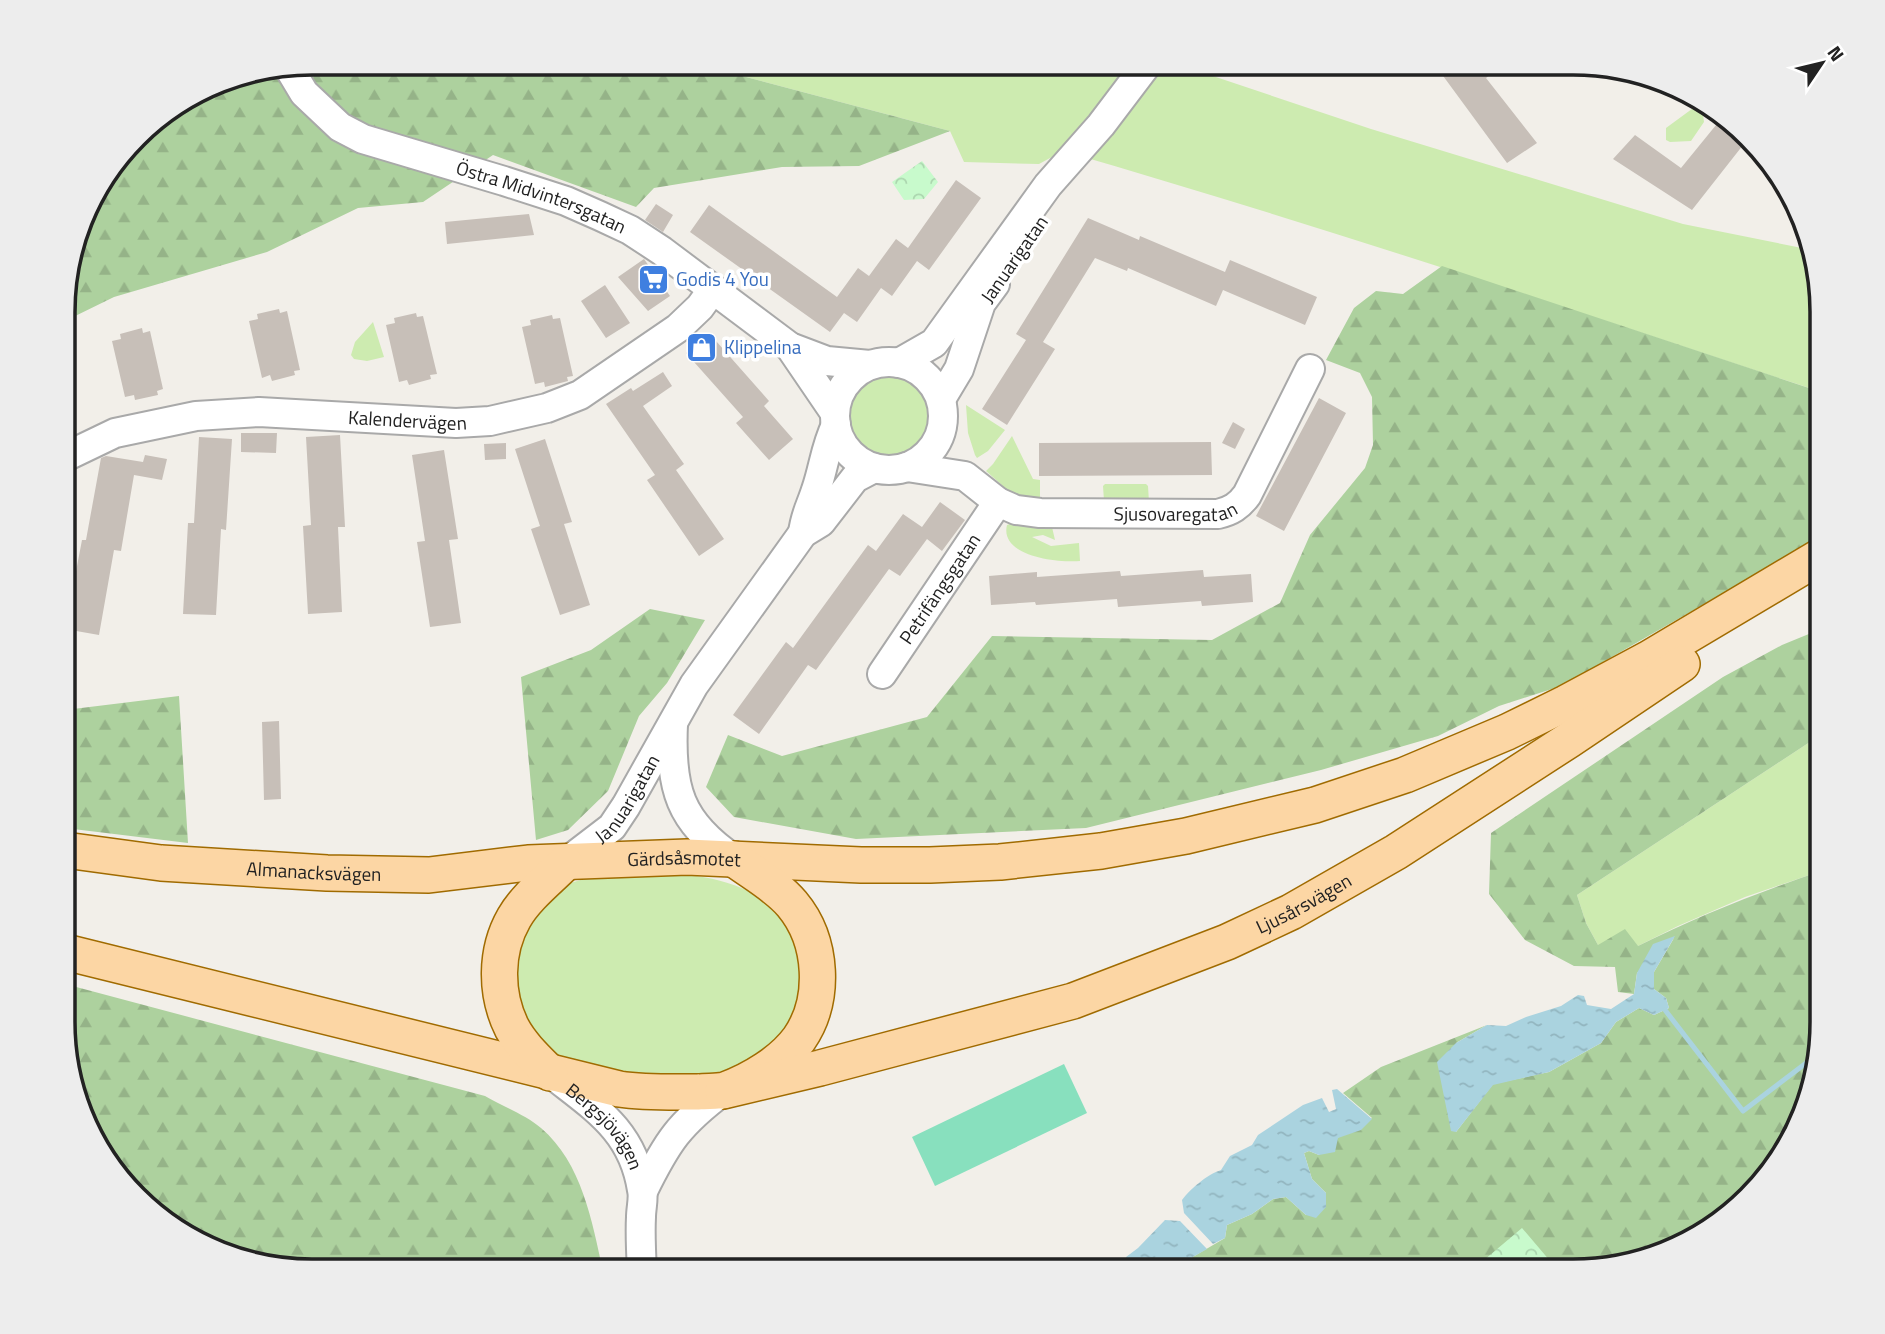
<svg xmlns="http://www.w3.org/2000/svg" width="1885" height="1334" viewBox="0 0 1885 1334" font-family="'Titillium Web',sans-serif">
	<defs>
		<pattern id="forest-firs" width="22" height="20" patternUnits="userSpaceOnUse" patternTransform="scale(1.75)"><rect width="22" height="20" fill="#add19e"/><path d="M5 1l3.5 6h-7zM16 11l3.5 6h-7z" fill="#95b388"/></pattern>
		<pattern id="park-crowns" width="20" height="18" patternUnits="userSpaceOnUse" patternTransform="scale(1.75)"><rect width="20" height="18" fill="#c8facc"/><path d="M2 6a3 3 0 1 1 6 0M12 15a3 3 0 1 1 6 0" fill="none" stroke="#acd6af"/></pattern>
		<pattern id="water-ripples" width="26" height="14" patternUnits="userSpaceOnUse" patternTransform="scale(1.75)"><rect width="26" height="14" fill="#aad3df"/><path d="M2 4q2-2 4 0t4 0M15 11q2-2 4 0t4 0" fill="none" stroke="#92b5bf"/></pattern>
	</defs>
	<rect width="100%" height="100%" fill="#f2efe9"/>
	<!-- grass -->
	<path fill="#cdebb0" d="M693,63H1174L1371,129L1683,224L1807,249L1821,296V392C1570,309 1318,225 1063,151L1039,164L964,162L950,131Z
		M1696,106L1702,107L1704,122L1691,141L1670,142L1666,140V128Z
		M373,322L384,357L367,361L354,359L351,355L355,342Z
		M849 417a41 41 0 1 1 82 0a41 41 0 1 1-82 0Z
		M966,405L1005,430L988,451L977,458L975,455L968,433Z
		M1012,436L1033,479L1040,480V502L1012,494L986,471L993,464Z
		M1105,484H1146L1148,486L1149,502L1104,501L1103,486Z
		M1016,522L1052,527L1055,540L1043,535L1032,537L1051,546L1079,543L1080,561C1060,563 999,557 1007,525Z
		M1819,736L1821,738V871L1745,897L1678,926L1638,946L1598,945L1586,923L1577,895Z
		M639,871C685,874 734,875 771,906C787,919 797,943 800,962C802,975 800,986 798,999C785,1078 684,1085 621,1072C607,1069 564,1064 554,1057C541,1048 530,1034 519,1024L514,939L567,884L594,876Z"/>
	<!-- forest -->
	<path fill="url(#forest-firs)" d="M312,63H693L950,131L859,166L782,167L654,188L636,207L493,155L423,202L358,208L267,252L114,297L65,321V280L89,201L148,125L217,82Z
		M1442,266L1821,392V537L1561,686L1499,706L1438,736L1321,770L1086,828L856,839L734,817L706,787L728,735L782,756L927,717L992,636L1212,640L1280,603L1310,535L1365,468L1373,445L1372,397L1360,373L1326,360L1354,308L1376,291L1403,294Z
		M650,609L705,620L667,683L639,716L608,791L568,830L536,840L521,677L591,650Z
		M1821,629V738L1819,736L1577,895L1586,923L1598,945L1625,929L1638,946C1698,916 1759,892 1821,871V1038L1809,1102L1771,1173L1684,1245L1573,1271H1194L1191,1258L1225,1238L1227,1225L1252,1214L1273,1199L1286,1197L1306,1215L1326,1193L1312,1179L1304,1153L1309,1151L1319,1155L1337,1138L1372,1118L1343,1093L1381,1067L1487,1025L1456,1043V1132L1493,1084L1549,1072L1601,1043L1616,1022L1639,1008L1654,1015L1669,1008L1666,998L1654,989V972L1674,938L1637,973L1634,994L1618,992L1615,967L1574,966L1525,940L1489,894L1491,833L1723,677L1782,645Z
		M179,696L188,843L65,828V710Z
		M65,984L485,1096C502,1106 526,1115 541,1128C582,1163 592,1221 603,1271L296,1270L232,1258L161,1220L96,1146L65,1054Z"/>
	<!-- park -->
	<path fill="url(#park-crowns)" d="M922,161L938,182L924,199L904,200L892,182Z
		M1522,1228L1556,1268L1552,1271H1471Z"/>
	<!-- pitch -->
	<path fill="#88e0be" d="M1064,1064L1087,1113L935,1186L912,1137Z"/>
	<!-- water -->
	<path fill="url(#water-ripples)" d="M1675,936L1654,972V989L1666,998L1669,1008L1654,1015L1639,1008L1616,1022L1601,1043L1549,1072L1493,1085L1456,1132L1451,1131L1437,1062L1456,1043L1487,1025L1506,1026L1526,1017L1561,1006L1578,995L1584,996L1587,1005L1611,1009L1634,994L1637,973L1653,944Z
		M1337,1089L1372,1119L1361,1130L1338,1138L1335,1152L1319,1155L1309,1151L1304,1153L1312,1179L1326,1193V1207L1316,1218L1306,1215L1286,1197L1273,1199L1252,1214L1227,1225L1225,1238L1213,1244L1184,1213L1182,1200C1190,1189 1208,1174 1221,1170L1230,1156L1252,1145L1258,1135L1303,1105L1322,1098L1329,1112L1336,1109L1332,1090Z
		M1165,1220L1180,1221L1207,1249L1191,1258L1194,1271H1127L1126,1257L1138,1248Z"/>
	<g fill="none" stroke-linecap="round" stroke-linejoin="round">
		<!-- stream -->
		<path stroke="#aad3df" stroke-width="5" d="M1665,1010L1743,1111L1818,1054"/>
	</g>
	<!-- building -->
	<path fill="#c7bfb8" d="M1445,63H1505L1486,78L1537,143L1507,163L1438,69Z
		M1725,114L1747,140L1692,210L1613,159L1635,135L1681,168Z
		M956,180L981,198L929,270L917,261L892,296L881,288L857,322L844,313L830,332L690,232L709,205L837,297L858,268L869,276L896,239L908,248Z
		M656,204L673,215L663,232L645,220Z
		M529,214L534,235L447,244L445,222Z
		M1088,218L1139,240L1140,236L1225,272L1230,260L1317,297L1305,325L1223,290L1216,306L1128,268L1127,271L1095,258L1043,342L1055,349L1007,425L982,409L1026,340L1016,334Z
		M644,259L670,296L648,311L618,277Z
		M605,285L630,323L606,338L581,301Z
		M279,309L280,313L287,311L300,370L294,371L295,375L272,381L270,375L262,378L249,321L258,319L257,314Z
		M416,313L417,317L423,316L437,374L430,375L431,379L409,385L407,380L399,382L386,325L395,323L394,318Z
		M552,315L553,319L560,318L573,376L567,377L568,381L545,387L544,382L535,384L522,327L531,325L530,320Z
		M142,328L143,333L150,331L163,389L157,391L158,395L135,400L134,395L125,397L112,341L121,339L120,334Z
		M709,333L769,401L764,406L793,439L769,460L736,423L743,417L686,353Z
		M663,372L672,386L643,406L684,464L676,470L724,539L699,556L647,480L655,475L606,404L631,388L633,391Z
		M1319,398L1346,413L1284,531L1256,516Z
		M1233,422L1245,429L1235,449L1222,443Z
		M241,433H277L276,453L241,452Z
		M340,435L345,527H338L342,612L308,614L303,526L311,525L306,437Z
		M199,437L232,439L226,530L221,529L216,615L183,614L188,523H194Z
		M545,439L572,522L564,524L590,605L560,615L531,529L540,526L515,449Z
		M1211,442L1212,475L1039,476V443Z
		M506,443V459L485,460L484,444Z
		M444,450L458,539L449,540L461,623L430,627L417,542L425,541L412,455Z
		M145,455L167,459L162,480L134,475L121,551L114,550L99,635L65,629L82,540H86L101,458L106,456L143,462Z
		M940,502L965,520L942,551L927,539L900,576L889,569L816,670L808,665L759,734L733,715L786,642L793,648L868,545L876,551L903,514L922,527Z
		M1203,570L1204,577L1251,574L1253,602L1202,606L1201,601L1118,607L1117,599L1036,605L1035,602L991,605L989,576L1037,572V577L1120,571L1121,576Z
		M279,721L281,799L264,800L262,722Z"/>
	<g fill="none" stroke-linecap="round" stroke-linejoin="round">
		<defs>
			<g id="minor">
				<path id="s1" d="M289,68L304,93L340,127L363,139L504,181L566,201L600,216L630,230L662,251L790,347L827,361L870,365"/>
				<path d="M790,347L835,413"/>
				<circle cx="889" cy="416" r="54"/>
				<path d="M899,363L934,343L1048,185L1101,125L1148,63"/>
				<path d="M941,399L959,369L981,303L995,284"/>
				<path id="s2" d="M65,457L115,433L196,416L259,412L456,423L490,421L547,408L580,395L678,328L700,307L713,289"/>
				<path id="s3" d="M907,467L965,476L998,502L1016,510L1040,513L1218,514C1231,511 1239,506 1247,495L1310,369"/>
				<path d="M803,533C805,515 811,506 816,490C824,467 825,448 836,425"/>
				<path id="s4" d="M882,674L998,502"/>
				<path d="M673,724C670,788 679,822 734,859"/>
				<path id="s5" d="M565,863L612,827L626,806L694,685L803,533L821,522L855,478L874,468"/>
				<path id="s6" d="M553,1075C596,1109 633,1131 642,1190C644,1198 641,1208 641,1217C640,1235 641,1253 642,1271"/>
				<path d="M643,1191C667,1142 679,1124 723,1091"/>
			</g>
			<g id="major">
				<path id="s7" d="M65,850L161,863L327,873L429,875L528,863L687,857L861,865H930L1000,862L1101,851L1186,836L1315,805L1405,775L1507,732L1566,703L1648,659L1821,556"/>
				<path d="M65,952L619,1089C646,1093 671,1092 699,1092C707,1091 717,1092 725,1090C752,1080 782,1062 799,1039C826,1000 823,941 792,904C777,886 753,873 734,859"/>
				<path d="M550,1073C536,1059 521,1045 512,1028C495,994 495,951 514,918C526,897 548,880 565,863"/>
				<path id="s8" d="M723,1091L820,1068L1073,1001L1227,942L1291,912L1396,852L1569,740L1682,664"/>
			</g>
		</defs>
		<!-- minor casing -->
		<use href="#minor" stroke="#a9a9a9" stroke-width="32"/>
		<!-- major casing -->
		<use href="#major" stroke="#a06b00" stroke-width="38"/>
		<!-- minor -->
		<use href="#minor" stroke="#fff" stroke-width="28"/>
		<!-- major -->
		<use href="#major" stroke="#fcd6a4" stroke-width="35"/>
	</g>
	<!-- icons -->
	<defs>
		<symbol id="supermarket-square" viewBox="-11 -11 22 22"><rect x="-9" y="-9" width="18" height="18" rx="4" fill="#3f7fe0" stroke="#fff"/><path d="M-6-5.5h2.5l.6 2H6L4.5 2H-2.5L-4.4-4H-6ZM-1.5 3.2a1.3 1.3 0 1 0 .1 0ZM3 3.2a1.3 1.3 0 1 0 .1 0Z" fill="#fff"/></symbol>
		<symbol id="shop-square" viewBox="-11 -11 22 22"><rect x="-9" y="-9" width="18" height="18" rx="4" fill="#3f7fe0" stroke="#fff"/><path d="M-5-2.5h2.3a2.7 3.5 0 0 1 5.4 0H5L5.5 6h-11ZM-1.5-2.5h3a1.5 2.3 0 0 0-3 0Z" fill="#fff"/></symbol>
	</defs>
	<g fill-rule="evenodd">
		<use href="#supermarket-square" x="636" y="262" width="35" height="35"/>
		<use href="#shop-square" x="684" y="330" width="35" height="35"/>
	</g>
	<g text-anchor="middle" stroke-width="7" stroke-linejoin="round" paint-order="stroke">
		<!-- street labels -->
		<g font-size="19" fill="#222" stroke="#fff">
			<text dy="7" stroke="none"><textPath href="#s1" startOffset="292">Östra Midvintersgatan</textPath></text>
			<text transform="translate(1014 259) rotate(-55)" y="7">Januarigatan</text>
			<text dy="7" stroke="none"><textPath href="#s2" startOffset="350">Kalendervägen</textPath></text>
			<text dy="7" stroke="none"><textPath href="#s3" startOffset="280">Sjusovaregatan</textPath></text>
			<text dy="7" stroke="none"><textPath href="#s4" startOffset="103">Petrifängsgatan</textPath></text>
			<text dy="7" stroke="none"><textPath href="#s5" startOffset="91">Januarigatan</textPath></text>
			<text dy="7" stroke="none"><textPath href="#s7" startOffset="621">Gärdsåsmotet</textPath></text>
			<text dy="7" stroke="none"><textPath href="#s7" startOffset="250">Almanacksvägen</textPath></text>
			<text dy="7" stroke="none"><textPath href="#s8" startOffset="612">Ljusårsvägen</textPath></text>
			<text dy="7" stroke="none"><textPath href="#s6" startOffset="74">Bergsjövägen</textPath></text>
		</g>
		<!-- shop labels -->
		<g font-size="19" fill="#366cbe" stroke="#fff" text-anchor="start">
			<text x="676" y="286">Godis 4 You</text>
			<text x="724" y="354">Klippelina</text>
		</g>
	</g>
	<!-- crop -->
	<path d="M0 0H1885V1334H0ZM312 75H1573A237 237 0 0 1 1810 312V1022A237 237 0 0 1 1573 1259H312A237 237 0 0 1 75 1022V312A237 237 0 0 1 312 75Z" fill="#ededed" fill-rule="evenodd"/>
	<path fill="none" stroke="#222" stroke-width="3.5" d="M312 75H1573A237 237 0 0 1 1810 312V1022A237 237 0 0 1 1573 1259H312A237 237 0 0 1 75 1022V312A237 237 0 0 1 312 75Z"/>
	<!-- north arrow -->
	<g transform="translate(1822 63) rotate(55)" stroke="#ffffff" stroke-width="5" paint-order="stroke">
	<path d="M0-5L12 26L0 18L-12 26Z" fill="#222222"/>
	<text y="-10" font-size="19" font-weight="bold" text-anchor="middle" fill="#222222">N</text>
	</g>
</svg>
